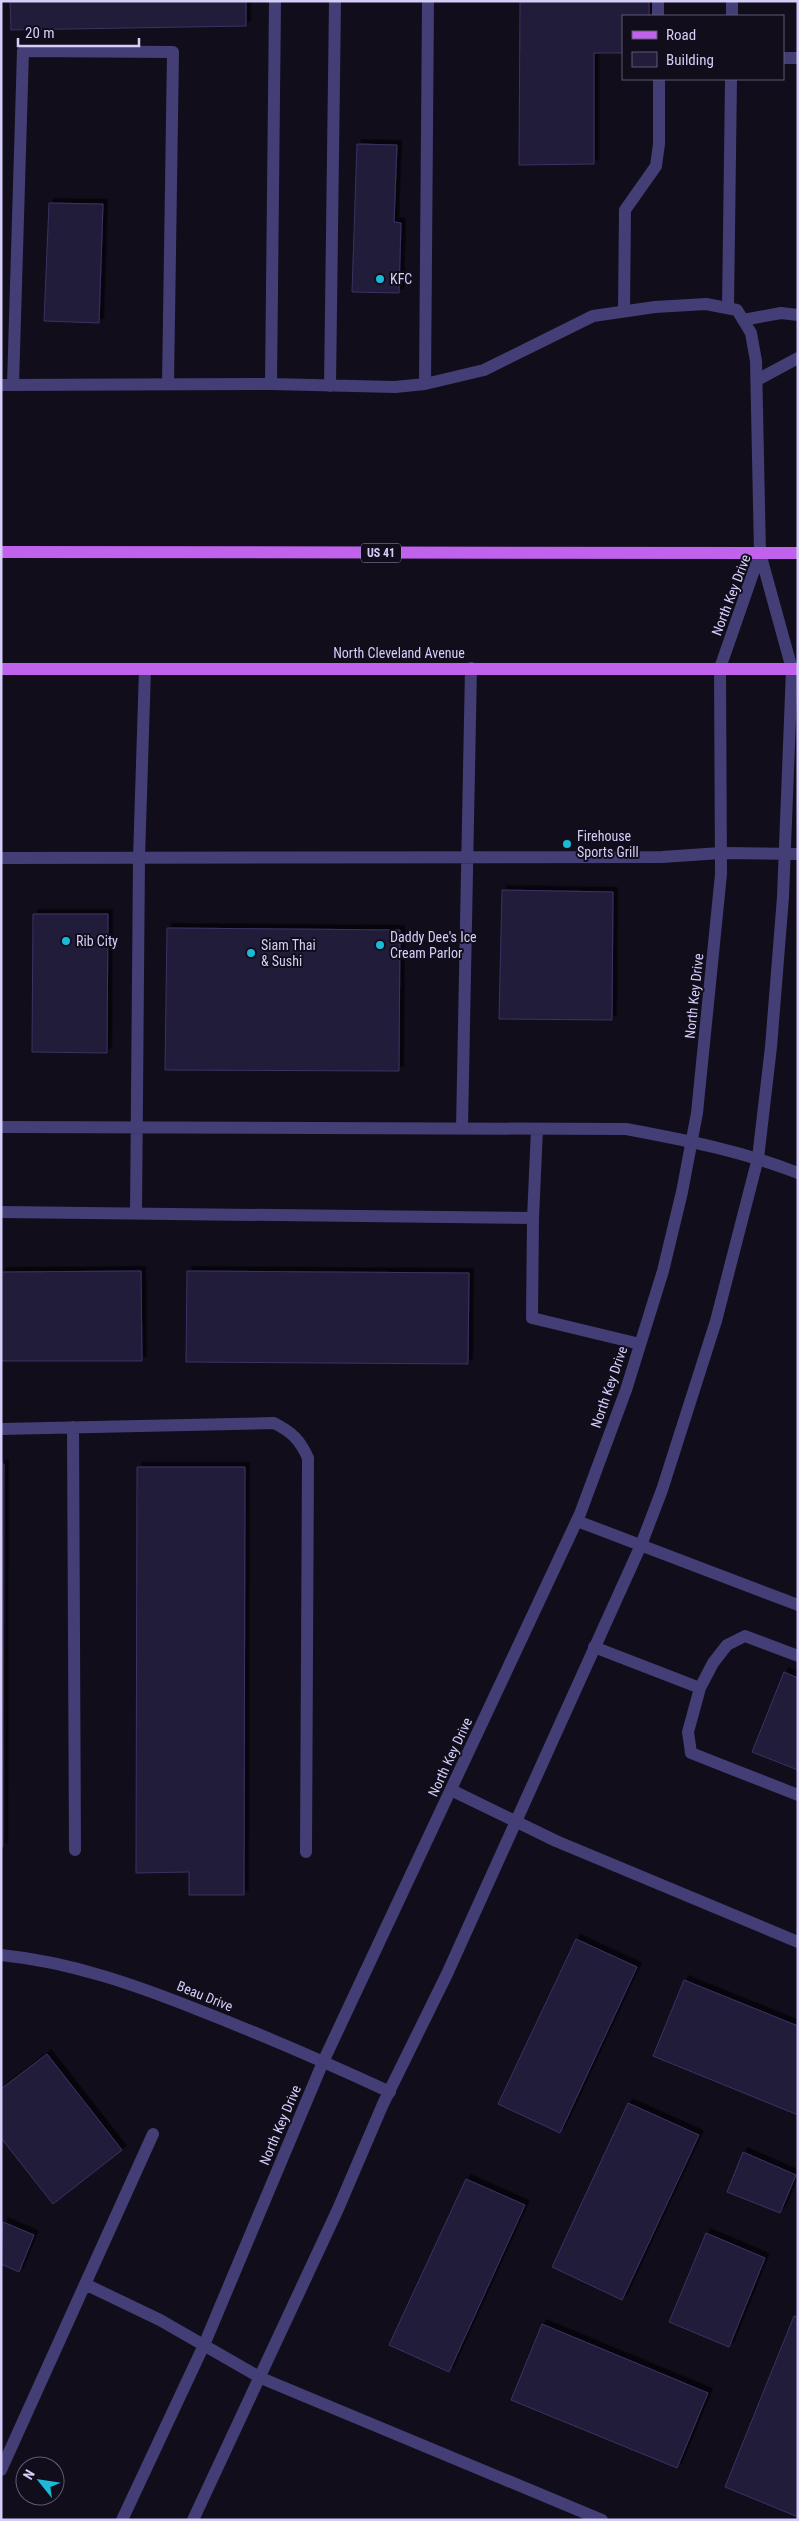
<svg xmlns="http://www.w3.org/2000/svg" width="799" height="2521" viewBox="0 0 799 2521" font-family="'Roboto Condensed',sans-serif">
	<defs>
		<filter id="shadow"><feDropShadow dx="4.5" dy="-4.5" stdDeviation="0" flood-color="#0009"/></filter>
	</defs>
	<rect width="100%" height="100%" fill="#110d1b"/>
	<!-- building -->
	<path fill="#241c3a" stroke="#3d3163" filter="url(#shadow)" d="M10,1H246V26L11,30Z
		M520,1H649V16H623V53H594V164L519,165Z
		M357,144L397,145L394,222L401,223L399,293L352,292Z
		M49,203L103,204L99,323L44,321Z
		M502,890L613,892L612,1020L499,1019Z
		M33,914H108L107,1053L32,1052Z
		M167,928L400,930L399,1071L165,1070Z
		M141,1271L142,1361H1V1272Z
		M187,1271L469,1273L468,1364L186,1362Z
		M1,1464H4L3,1847H1Z
		M137,1467H245L244,1895H189V1872L136,1873Z
		M784,1672L798,1678V1770L752,1752Z
		M576,1939L637,1967L560,2133L498,2104Z
		M684,1980L798,2026V2115L653,2056Z
		M47,2054L122,2150L53,2204L1,2138V2089Z
		M628,2103L699,2135L622,2300L552,2267Z
		M743,2152L796,2175L780,2213L727,2192Z
		M466,2179L525,2205L449,2372L389,2345Z
		M3,2222L34,2235L19,2272L1,2264Z
		M706,2233L765,2258L729,2347L669,2322Z
		M794,2316L798,2317V2517L725,2487Z
		M542,2324L708,2393L677,2468L511,2400Z"/>
	<g fill="none" stroke-linecap="round" stroke-linejoin="round">
		<!-- service -->
		<path stroke="#433e75" stroke-width="12" d="M658,1V16
			M732,16V1
			M783,58H798
			M728,308L731,79
			M624,311L625,210L656,166L659,144V79
			M743,320L781,313L798,315
			M757,380L798,358
			M271,384L275,1
			M425,384L428,1
			M1,385L271,384L395,387L425,384L484,370L593,316L655,307L706,304L737,310L751,333L756,361L760,553
			M13,385L23,51L173,52L168,384
			M330,386L335,1
			M1,858L662,857L721,853L798,854
			M1,1127L626,1129C685,1140 742,1151 798,1173
			M462,1128L471,668
			M1,1212L533,1218L532,1318L640,1344
			M136,1213L139,858L145,669
			M533,1218L537,1129
			M73,1427L75,1850
			M1,1429L274,1423C292,1432 300,1440 308,1458L306,1852
			M577,1521L798,1605
			M594,1647L700,1688
			M798,1656L745,1636L727,1645L713,1663L700,1688L688,1732L691,1753L798,1795
			M451,1790L556,1841L798,1942
			M85,2284L160,2320L261,2378L602,2520
			M1,2470L153,2134"/>
		<!-- minor -->
		<path stroke="#433e75" stroke-width="12" d="M1,1955C71,1962 136,1985 201,2011C265,2036 327,2063 390,2092
			M122,2520L204,2345L323,2062L580,1514L626,1390L663,1271L682,1192L697,1113L721,874L720,668L760,553
			M193,2520L338,2209L383,2104L447,1974L641,1545L662,1490L716,1321L758,1158L771,1047L783,897L792,669L760,553"/>
		<!-- primary -->
		<path stroke="#c062ec" stroke-width="12" d="M1,552L798,553
			M1,669H798"/>
	</g>
	<!-- markers -->
	<g fill="#1bbad8" stroke="#110d1b" stroke-width="2">
		<circle cx="380" cy="279" r="5"/>
		<circle cx="567" cy="844" r="5"/>
		<circle cx="66" cy="941" r="5"/>
		<circle cx="380" cy="945" r="5"/>
		<circle cx="251" cy="953" r="5"/>
	</g>
	<g text-anchor="middle" stroke-width="4" stroke-linejoin="round" paint-order="stroke">
		<!-- shield labels -->
		<rect fill="#110d1b" stroke="#9a94b6" stroke-width="1" x="361" y="543.5" width="40" height="19" rx="4"/>
		<g font-size="12" font-weight="bold" fill="#d5cef9">
			<text x="381" y="557">US 41</text>
		</g>
		<!-- poi labels -->
		<g font-size="14" fill="#d5cef9" stroke="#110d1b" text-anchor="start">
			<text x="390" y="284">KFC</text>
			<text x="577" y="841">Firehouse<tspan x="577" dy="16">Sports Grill</tspan></text>
			<text x="390" y="942">Daddy Dee's Ice<tspan x="390" dy="16">Cream Parlor</tspan></text>
			<text x="76" y="946">Rib City</text>
			<text x="261" y="950">Siam Thai<tspan x="261" dy="16">&amp; Sushi</tspan></text>
		</g>
		<!-- street labels -->
		<g font-size="14" fill="#d5cef9" stroke="#110d1b">
			<text transform="translate(731 595) rotate(-69)" y="5">North Key Drive</text>
			<text x="399" y="658">North Cleveland Avenue</text>
			<text transform="translate(694 996) rotate(-84)" y="5">North Key Drive</text>
			<text transform="translate(609 1387) rotate(-71)" y="5">North Key Drive</text>
			<text transform="translate(450 1757) rotate(-65)" y="5">North Key Drive</text>
			<text transform="translate(205 1996) rotate(22)" y="5">Beau Drive</text>
			<text transform="translate(280 2125) rotate(-67)" y="5">North Key Drive</text>
		</g>
	</g>
	<!-- border -->
	<rect width="799" height="2521" fill="none" stroke="#d5cef9" stroke-width="5"/>
	<!-- legend -->
	<rect x="622" y="15" width="162" height="65" fill="#110d1b" stroke="#5f5a74"/>
	<rect x="632" y="31" width="25" height="8" fill="#c062ec" stroke="#5f5a74"/>
	<text x="666" y="40" font-size="15" fill="#d5cef9">Road</text>
	<rect x="632" y="52" width="25" height="15" fill="#241c3a" stroke="#5f5a74"/>
	<text x="666" y="65" font-size="15" fill="#d5cef9">Building</text>
	<!-- north arrow -->
	<g transform="translate(40 2481) rotate(300)"><circle r="24" fill="#110d1b" stroke="#5f5a74"/>
	<path d="M0-4L9 19L0 12L-9 19Z" fill="#1bbad8"/>
	<text y="-8" font-size="14" font-weight="bold" text-anchor="middle" fill="#d5cef9">N</text>
	</g>
	<!-- scale -->
	<path d="M18 38v8h121v-8" fill="none" stroke="#d5cef9" stroke-width="2.5"/>
	<text x="25" y="38" font-size="15" fill="#d5cef9" stroke="#110d1b" stroke-width="4" paint-order="stroke">20 m</text>
</svg>
